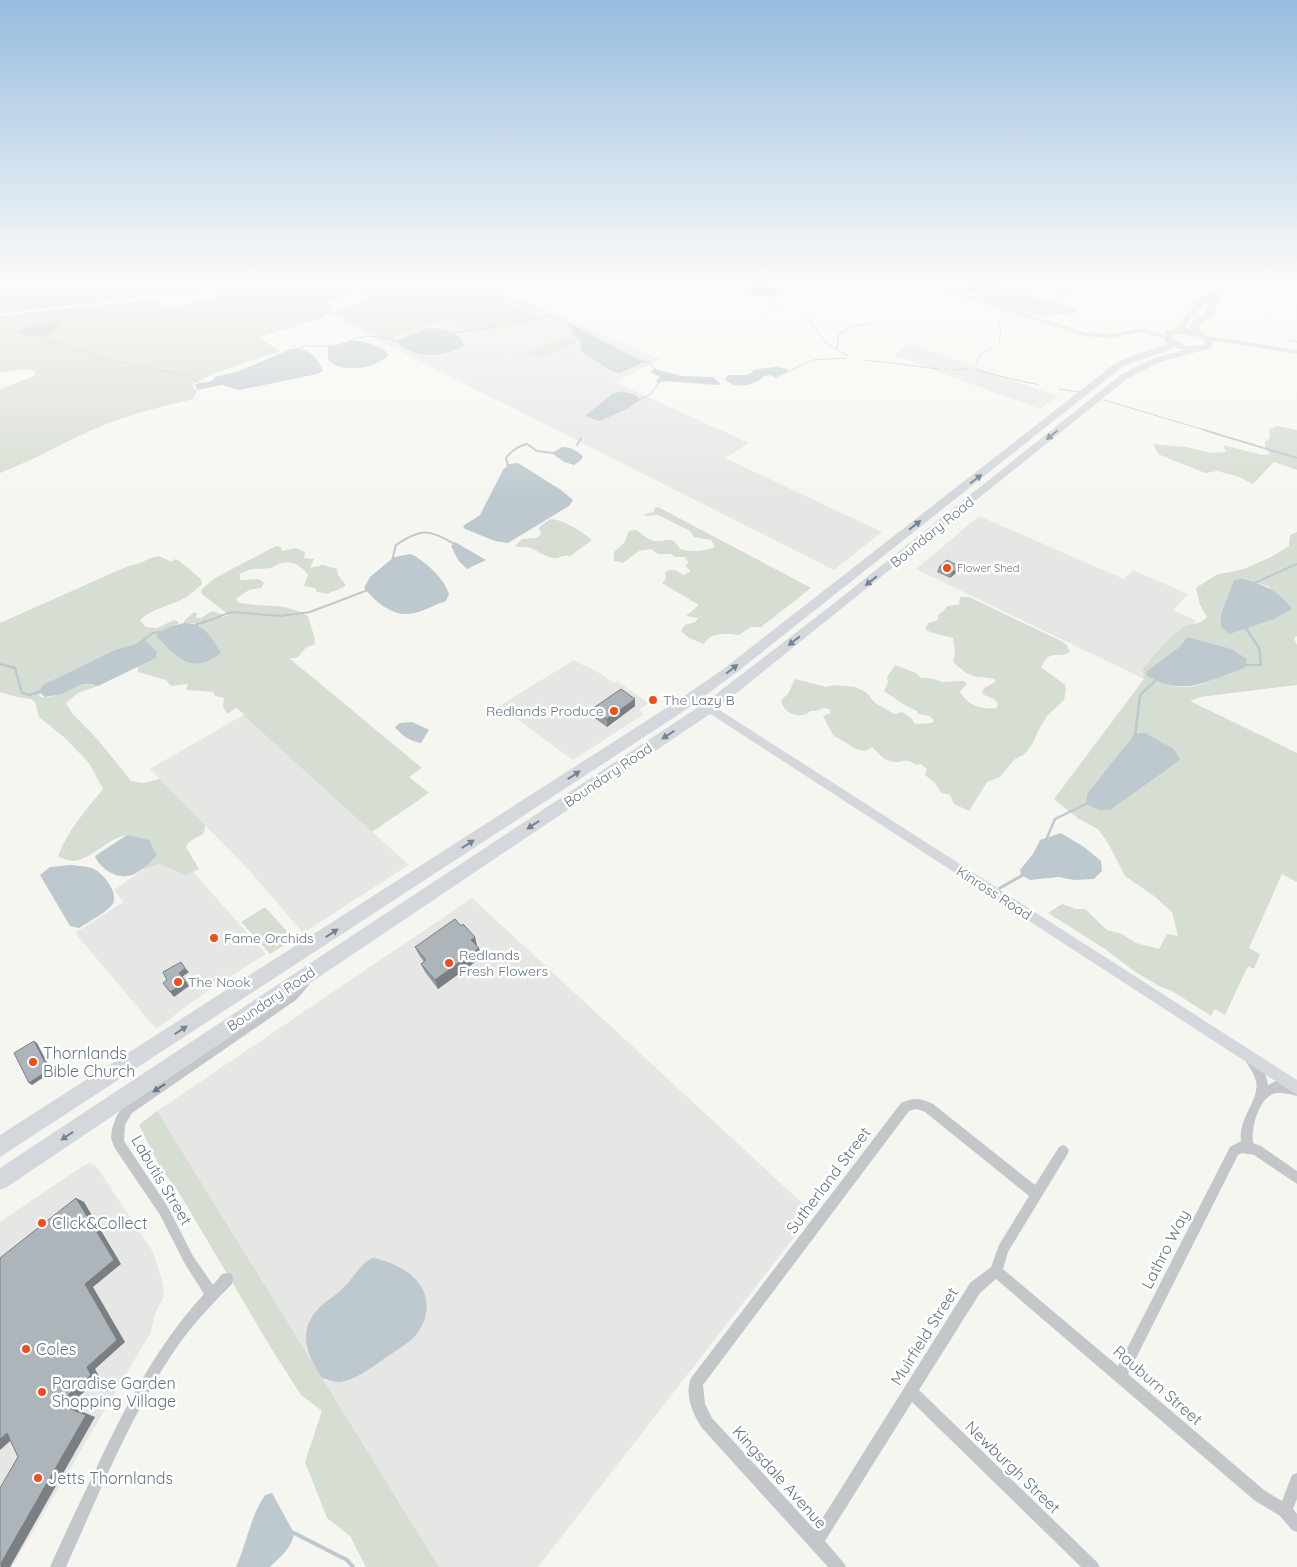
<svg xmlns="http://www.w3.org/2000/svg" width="1297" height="1567" viewBox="0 0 1297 1567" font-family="Quicksand,sans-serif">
	<rect width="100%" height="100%" fill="#f6f6f1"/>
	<!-- built -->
	<path fill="#e6e7e5" d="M330,280H474L660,359L615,382L749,443L725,458L882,532L834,570L327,314L368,299Z
		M911,344L1057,396L1040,409L893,355Z
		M979,516L1124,579L1133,570L1188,594L1174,610L1197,621L1144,679L916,569Z
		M574,660L583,665L590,667L614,683L617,681L648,703L639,710L644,714L573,760L499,706Z
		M243,715L409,865L303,933L247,868L150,769Z
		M173,849L266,954L206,992L156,1029L75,933L123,902L114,890Z
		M472,898L813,1213L538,1567H439L157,1111Z
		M90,1163L97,1167L153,1252L163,1284L164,1296L155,1314L151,1332L12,1567H0V1222L83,1166Z"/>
	<!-- green -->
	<path fill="#d6ddd2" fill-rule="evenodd" d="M78,280V286C98,289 115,286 135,280H330L353,291L326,304L325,306L335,307L323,317L259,338L280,351L215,373L193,384V388L197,391L193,399C170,405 145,410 123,418C80,432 42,457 0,473V389L34,376L35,371L26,369L0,372V316L161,298L160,307L218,300V289L0,313V281Z
		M425,280H461L542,318L468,332L452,321L430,323L386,340L333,313Z
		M1000,280H1057L1074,290L1065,294L1035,287L1029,296L1078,308L1075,313L1052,314L1046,318L979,297L1001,287Z
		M565,337L576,342L540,358L529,352Z
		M1277,426L1297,430V470L1274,462L1253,484L1237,476L1217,471L1205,473L1158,454L1153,444L1186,447L1211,453L1226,452L1223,445L1262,455L1270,454L1265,447V442L1270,438L1269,429Z
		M658,507L811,588L761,627H751L739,635C727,634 711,631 704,644L689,638L681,631L685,625L695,622L698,618L686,616L699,605L662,583L666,579L665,573C671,567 677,570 683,575L691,571L685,566L689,562L685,559L686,557H675L671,554H658L651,549L639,551L623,563L614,561V552L624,543L629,531L636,530C642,533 647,540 654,541C667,543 671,534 680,549C692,552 703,552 715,547L711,540L694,537L690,531L658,515L645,516L644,514L654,512V509Z
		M550,519C562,519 582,531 592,540L570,556C564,554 560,558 554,558C544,557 536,549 527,547C523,546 520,548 515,546L522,539L537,538L541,534L539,527Z
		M1297,532V636L1294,638L1297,645V685L1200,697L1190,701L1297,753V882L1282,874L1249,948L1260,954L1254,969L1248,966L1225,1015L1215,1009L1211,1016L1172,991L1161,987L1134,971L1105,949L1048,913L1062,904L1076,909H1085L1107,930L1122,934L1136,943L1159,949L1167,934L1178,936L1172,912L1154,896L1125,876L1108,843L1098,829L1079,819L1054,799L1144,679L1143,669C1153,655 1168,639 1182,628C1190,622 1198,627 1207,617L1200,605L1196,588L1216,575L1244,569L1273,556L1289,546L1290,535ZM1242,578L1270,587L1221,627V614L1234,580ZM1188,637L1232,649L1247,659C1224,674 1197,695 1167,684C1160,682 1153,676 1147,672L1178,648Z
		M276,546L281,547L282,551L296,548L305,552L304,558L314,559L310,568L323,565L337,569L338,575L346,585C340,590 334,590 328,594L317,592L315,588L304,586L308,575C302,567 292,560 281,563C277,564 274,567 270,568C256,570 255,566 240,574V580L259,579L264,583L261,588L249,590L236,599L237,602C265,609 282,601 308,616C310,625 315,635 315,644C311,646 305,647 303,651C298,657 297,659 289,658L422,768L409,777L429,793L372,832L243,715V713L236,708L227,714L223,706L224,698L215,696L213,692L186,690L188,684L171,686L166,680L138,672V667L156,657L115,650L44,685L39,696C61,703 76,677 98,686L78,693L66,703L72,713L99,741L131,781L143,783L160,779L205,825L204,833L189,842L186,847L199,869L185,875L160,864L143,869L157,856L127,835C107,838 93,859 73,861C68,861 62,858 58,856C68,830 85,811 103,789L89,763L65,738L39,717L35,702L31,699L17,697L0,692V623L128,566C141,565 146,558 159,556L172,562L174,559L179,561L201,579L202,584C196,589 190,595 183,599C171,605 146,611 140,621L146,627L157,628L174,620L178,622V624L171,626H202L193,623H184V621L194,612L197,614L196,618H201L212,611L221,614L222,617L229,615L202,594L201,590L215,578Z
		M960,597H969L1059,640L1067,645L1070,652C1057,660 1051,647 1041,667L1065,685L1066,690L1064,700L1047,716L1038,731L1033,743L1025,754L1015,759L1000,777L987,782L969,811L954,804L950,795L941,793L936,784L925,775L927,769L921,764L916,765C903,756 904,764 893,762C885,761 878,753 872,747L865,751L856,749L833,735L823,716L831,713L829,709L822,708L817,711H811C800,720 783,714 781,700L788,694L795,679L826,687L833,685L856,687L867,693L875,703L894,714L902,712L912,719L915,724L932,723L934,721L930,716L918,714L917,711C903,705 896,699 884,691L888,682L887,677L895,665L916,673L921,678H930L943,682L964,681L967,684L960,692C968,706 982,710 997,708L998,703L994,699L982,694L984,688L995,682V679C988,677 984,678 978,677C968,676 960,668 953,662L955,651L953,638C944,635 931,634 925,629L928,623L938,620V615C950,608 941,605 959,605Z
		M265,907L294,939L270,954L241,922Z
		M157,1111L439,1567H366L350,1536L327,1518L305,1462L322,1411L301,1395L271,1348L178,1191L160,1167L139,1125Z"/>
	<!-- water -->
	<path fill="#bdc9ce" d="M976,280H996L999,284C993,295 974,297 963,289L967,284Z
		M752,285L775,288L784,291C772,299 757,298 745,290Z
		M60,322C54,340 36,337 21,334L19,331L34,324Z
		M567,324L572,325L644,362L620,373L613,372L581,351V342L571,333L572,330Z
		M427,328C442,329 458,329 464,345C446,359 411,359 397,341Z
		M349,341C360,340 383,345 389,355C375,369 342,374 328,360V347Z
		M291,349C307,347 317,356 323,371L317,374L239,390L222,385L197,390L195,384L212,381L215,377L239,371Z
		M776,367L787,369L788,372L775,378L771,375L764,376C755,386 734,390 725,379L728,375H747L756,369Z
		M655,369L681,376L713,377L721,384L717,385L667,381L658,383L656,381L660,377L650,372Z
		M619,392C627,392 635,393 640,400L627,409L600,421L585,416L612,394Z
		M562,447C570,447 577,450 583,457L580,461L574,465L564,462L552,453Z
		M518,463L561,490L573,500L569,506L508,543L495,541L465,529L463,526L480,515L503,470L509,464Z
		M455,542L486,560L467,569L458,560L451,546Z
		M411,554C425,561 444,578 449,594L446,601C436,604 418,614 408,614C390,615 374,600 364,588L370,577L394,557Z
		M1242,578C1265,586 1277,589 1292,609L1274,619L1229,634L1221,627V614L1234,580Z
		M184,623C204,622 211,637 221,653C191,676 177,657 156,636C164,627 173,626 184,623Z
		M1188,637L1232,649L1247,659L1244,668C1206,681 1185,698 1146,675L1147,671L1178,648Z
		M146,641L157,652L156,658L98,686C84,680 77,687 64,693C59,695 51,696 45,697L39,692L43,685L115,650Z
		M412,722L429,730L421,743C410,741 402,736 395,727L400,723Z
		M1145,733L1174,749L1180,760L1110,810H1099L1086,804L1087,794L1135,734Z
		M1061,833L1084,847L1101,861L1102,871L1094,879L1074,880L1059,877L1030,880L1021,875L1020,870L1033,854L1040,840Z
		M127,835L149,840L157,856C149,863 139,875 127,876C114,878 99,867 95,856Z
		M71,865C77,866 88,866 94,869C104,874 120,894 112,905C107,912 87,923 79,928L70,926L40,875L50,867Z
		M372,1258C384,1259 401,1267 410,1274C430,1290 432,1315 416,1335C409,1343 397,1350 388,1356C374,1366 359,1378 341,1382C336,1383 328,1379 322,1378C306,1353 296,1329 322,1305C329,1299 337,1295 343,1288C354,1278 359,1265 372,1258Z
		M272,1493L294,1533C293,1547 279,1558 270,1567H236C247,1543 250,1517 265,1495Z"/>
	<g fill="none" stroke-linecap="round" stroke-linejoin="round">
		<!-- stream-far4 -->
		<path stroke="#bdc9ce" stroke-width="1" d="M470,280L569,325
			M999,284L1015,288L1017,296L1013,311
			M773,297L776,302L772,307L781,309
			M808,318L827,344L849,356
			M451,333L499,327L549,317
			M45,336L47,340L109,360L187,376L200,383
			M1290,340L1297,342
			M999,342L1001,333L998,322L1006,315
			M346,343C363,332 379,337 398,341
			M296,349L306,346H335
			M837,349L839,334L854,326L870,324
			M641,360L649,363L656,370
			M865,360L939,369
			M976,363L979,357L993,346
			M954,370L966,369
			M974,370L1039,385
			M786,372L813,360L847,358
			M1059,389L1079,392
			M1104,400L1208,431
			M637,401L651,394L659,382"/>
		<!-- stream-far3 -->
		<path stroke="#bdc9ce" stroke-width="2" d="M1204,430L1297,458
			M577,445L581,438
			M508,466L506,458C512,450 518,446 527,444L537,451L554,453
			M392,560L396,545C423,527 430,530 456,545
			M1254,583L1297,564
			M203,623L231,612L280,616L310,612L368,590"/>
		<!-- stream-far2 -->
		<path stroke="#bdc9ce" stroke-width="2.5" d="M196,625L206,621
			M138,644L153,633L161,632
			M0,664L15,668L22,693L30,695L41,691
			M1242,665H1261L1259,648L1246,628
			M1135,737L1140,695L1156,680
			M1046,840L1055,819L1088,803"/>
		<!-- stream-far1 -->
		<path stroke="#bdc9ce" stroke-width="3" d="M1000,888L1023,875"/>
		<!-- stream -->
		<path stroke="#bdc9ce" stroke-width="4" d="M294,1533L347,1560L353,1567"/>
		<!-- street -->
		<path fill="#c3c7ca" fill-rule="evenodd" d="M304,980L308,982L309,985L296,1000L132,1113L125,1125L124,1141L168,1207L193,1256L213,1285L222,1274L227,1273L232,1274L233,1279L232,1284C213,1303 195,1322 179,1344C132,1411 100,1492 66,1567H50C64,1535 79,1504 94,1473C124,1409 156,1346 204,1294L185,1264L160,1215L114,1147L111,1138L112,1129L116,1117L124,1105L288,994L300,982Z
			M1251,1055C1260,1059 1267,1075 1268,1085L1276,1081L1297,1084V1096C1291,1095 1283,1092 1277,1093C1259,1095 1251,1128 1253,1143L1261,1146L1297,1171V1184L1254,1155L1242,1153L1238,1155L1128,1374L1264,1490L1282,1501L1292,1475L1297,1473V1499L1293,1509L1297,1514V1532L1292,1530L1280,1516L1254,1500L996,1279L980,1293L919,1390L1097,1562L1100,1567H1081L912,1402L825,1541L843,1562L846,1567H828L702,1428C693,1414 684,1395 691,1378L901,1103C913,1097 921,1098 933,1104L1035,1185L1059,1147L1063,1145L1067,1147L1069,1151L1067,1155L1008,1252L1003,1269L1118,1366L1230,1147L1241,1141C1238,1118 1260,1100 1256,1081C1254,1073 1249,1067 1245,1060L1247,1056ZM917,1109L925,1112L1029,1196L999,1245L991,1267L970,1283L815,1530L712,1418L705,1404L703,1385L909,1111Z"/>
		<!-- secondary -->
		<path fill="#d4d8dd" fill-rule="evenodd" d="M911,280H922L1084,332L1111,334L1142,328L1170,337L1167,339L1142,332L1111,338L1083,336Z
			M693,693L1297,1080V1095L689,700L688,697Z"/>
		<!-- primary -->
		<path fill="#d4d8dd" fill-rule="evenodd" d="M1202,335L1297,350V354L1205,339H1202Z"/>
		<!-- highway -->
		<path fill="#d4d8dd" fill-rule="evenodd" d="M1225,280H1235L1225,289L1218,299L1212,317L1198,326L1201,331L1213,341L1212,348L1160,362L1128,378L713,712L7,1187L0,1190V1168L703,704L828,608L1122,374L1154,358L1183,350L1173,347L1165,352L1123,366L732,676L681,713L0,1157V1135L671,705L722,670L1117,362L1164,345L1167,343L1164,339L1165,332L1176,328L1195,303ZM1210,300L1205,314L1193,320L1190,326L1192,330L1184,328L1201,307ZM1176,334L1199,337L1205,342V345L1187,346L1172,338V335Z"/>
	</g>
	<!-- wall -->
	<path fill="#959ca0" d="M939,567L958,571L950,578L937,572Z
		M635,706L607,727L593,717L592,709Z
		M477,946L482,957L438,989L425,972L421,964L424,962L419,955L415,947Z"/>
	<!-- shaded-wall -->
	<path fill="#797f82" d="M959,566L958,571L950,578L952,573Z
		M635,699V706L607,727V719Z
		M475,937L477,946L471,940Z
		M479,948L482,957L438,989L435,980Z
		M185,968L189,972L182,977L179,973Z
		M186,981L189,986L174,997L170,992Z
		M34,1041L37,1043L50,1068L45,1071L47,1075L32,1085L29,1083L42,1069Z
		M76,1198L84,1202L121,1264L93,1287L125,1342L95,1369L100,1378L68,1406L95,1417L10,1567H0L58,1404L87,1367L85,1284Z
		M7,1433L17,1435L0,1450V1439Z"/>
	<!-- building -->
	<path fill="#adb5ba" stroke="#797f82" d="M947,560L959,566L952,573L939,567Z
		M621,689L635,699L607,719L592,709Z
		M455,919L461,926L463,924L475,937L471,940L479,948L435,980L421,964L426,960L415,947Z
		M181,962L185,968L179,973L186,981L170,992L163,983L167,980L163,972Z
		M34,1041L47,1066L42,1069L44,1073L29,1083L14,1053Z
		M76,1198L114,1260L85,1284L117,1340L87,1367L91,1375L58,1404L86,1415L0,1565V1488L18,1457L7,1433L0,1439V1258Z"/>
	<!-- one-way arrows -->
	<defs><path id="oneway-solid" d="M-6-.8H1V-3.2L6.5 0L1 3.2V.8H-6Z" transform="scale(1.25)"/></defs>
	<g fill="#738492">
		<use href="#oneway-solid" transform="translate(1052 435) rotate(141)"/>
		<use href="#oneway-solid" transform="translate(976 479) rotate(-37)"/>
		<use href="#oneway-solid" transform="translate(915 525) rotate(-38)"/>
		<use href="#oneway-solid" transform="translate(871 581) rotate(141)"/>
		<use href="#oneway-solid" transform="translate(794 641) rotate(142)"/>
		<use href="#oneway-solid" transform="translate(732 669) rotate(-38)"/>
		<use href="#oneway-solid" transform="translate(668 735) rotate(147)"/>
		<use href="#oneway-solid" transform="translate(574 775) rotate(-33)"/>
		<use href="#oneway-solid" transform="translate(533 825) rotate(146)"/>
		<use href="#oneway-solid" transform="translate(468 844) rotate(-33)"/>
		<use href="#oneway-solid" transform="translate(332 933) rotate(-33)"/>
		<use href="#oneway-solid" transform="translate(181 1030) rotate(-33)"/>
		<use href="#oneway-solid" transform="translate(67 1136) rotate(146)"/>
	</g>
	<use fill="#677988" href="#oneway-solid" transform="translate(159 1088) rotate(146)"/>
	<!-- sky -->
	<linearGradient id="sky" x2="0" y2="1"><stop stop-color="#97bcde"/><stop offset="0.56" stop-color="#fbfbf9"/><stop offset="1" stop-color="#fbfbf9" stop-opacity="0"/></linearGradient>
	<rect width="1297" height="500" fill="url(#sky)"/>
	<!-- markers -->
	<g fill="#ef4e18" stroke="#fff" stroke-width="2">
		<circle cx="947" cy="568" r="5"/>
		<circle cx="653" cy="700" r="5"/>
		<circle cx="614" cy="711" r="5"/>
		<circle cx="214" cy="938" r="5"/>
		<circle cx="449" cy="963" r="5"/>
		<circle cx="178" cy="982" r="5"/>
		<circle cx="33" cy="1062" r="5"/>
		<circle cx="42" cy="1223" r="5"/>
		<circle cx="26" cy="1349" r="5"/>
		<circle cx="42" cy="1392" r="5"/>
		<circle cx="38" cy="1478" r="5"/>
	</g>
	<g text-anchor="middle" stroke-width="5" stroke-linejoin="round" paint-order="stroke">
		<!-- far-poi labels -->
		<g font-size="11" fill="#627585" stroke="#fff" text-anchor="start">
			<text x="957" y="572">Flower Shed</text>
		</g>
		<!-- street labels -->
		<g font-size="14" fill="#627585" stroke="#fff">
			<text transform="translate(932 532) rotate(-39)" y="5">Boundary Road</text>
			<text transform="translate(608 775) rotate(-34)" y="5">Boundary Road</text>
			<text transform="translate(994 893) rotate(33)" y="5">Kinross Road</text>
			<text transform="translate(271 999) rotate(-34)" y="5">Boundary Road</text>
		</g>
		<!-- poi labels -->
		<g font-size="14" fill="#627585" stroke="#fff" text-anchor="start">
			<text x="663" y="705">The Lazy B</text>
			<text x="604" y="716" text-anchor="end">Redlands Produce</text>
			<text x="224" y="943">Fame Orchids</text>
			<text x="459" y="960">Redlands<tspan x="459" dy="16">Fresh Flowers</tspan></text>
			<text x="188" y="987">The Nook</text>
		</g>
		<!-- near-poi labels -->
		<g font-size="16" fill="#627585" stroke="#fff" text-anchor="start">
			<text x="43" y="1059">Thornlands<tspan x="43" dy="18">Bible Church</tspan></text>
			<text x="52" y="1229">Click&amp;Collect</text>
			<text x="36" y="1355">Coles</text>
			<text x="52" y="1389">Paradise Garden<tspan x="52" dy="18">Shopping Village</tspan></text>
			<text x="48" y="1484">Jetts Thornlands</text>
		</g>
		<!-- near-street labels -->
		<g font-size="16" fill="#627585" stroke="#fff">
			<text transform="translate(162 1180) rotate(59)" y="6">Labutis Street</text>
			<text transform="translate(828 1180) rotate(-53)" y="6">Sutherland Street</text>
			<text transform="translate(1165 1249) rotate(-63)" y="6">Lathro Way</text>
			<text transform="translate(924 1336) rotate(-58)" y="6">Muirfield Street</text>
			<text transform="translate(1158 1385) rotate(41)" y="6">Rauburn Street</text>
			<text transform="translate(1013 1467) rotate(44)" y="6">Newburgh Street</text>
			<text transform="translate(780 1477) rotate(48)" y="6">Kingsdale Avenue</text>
		</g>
	</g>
</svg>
